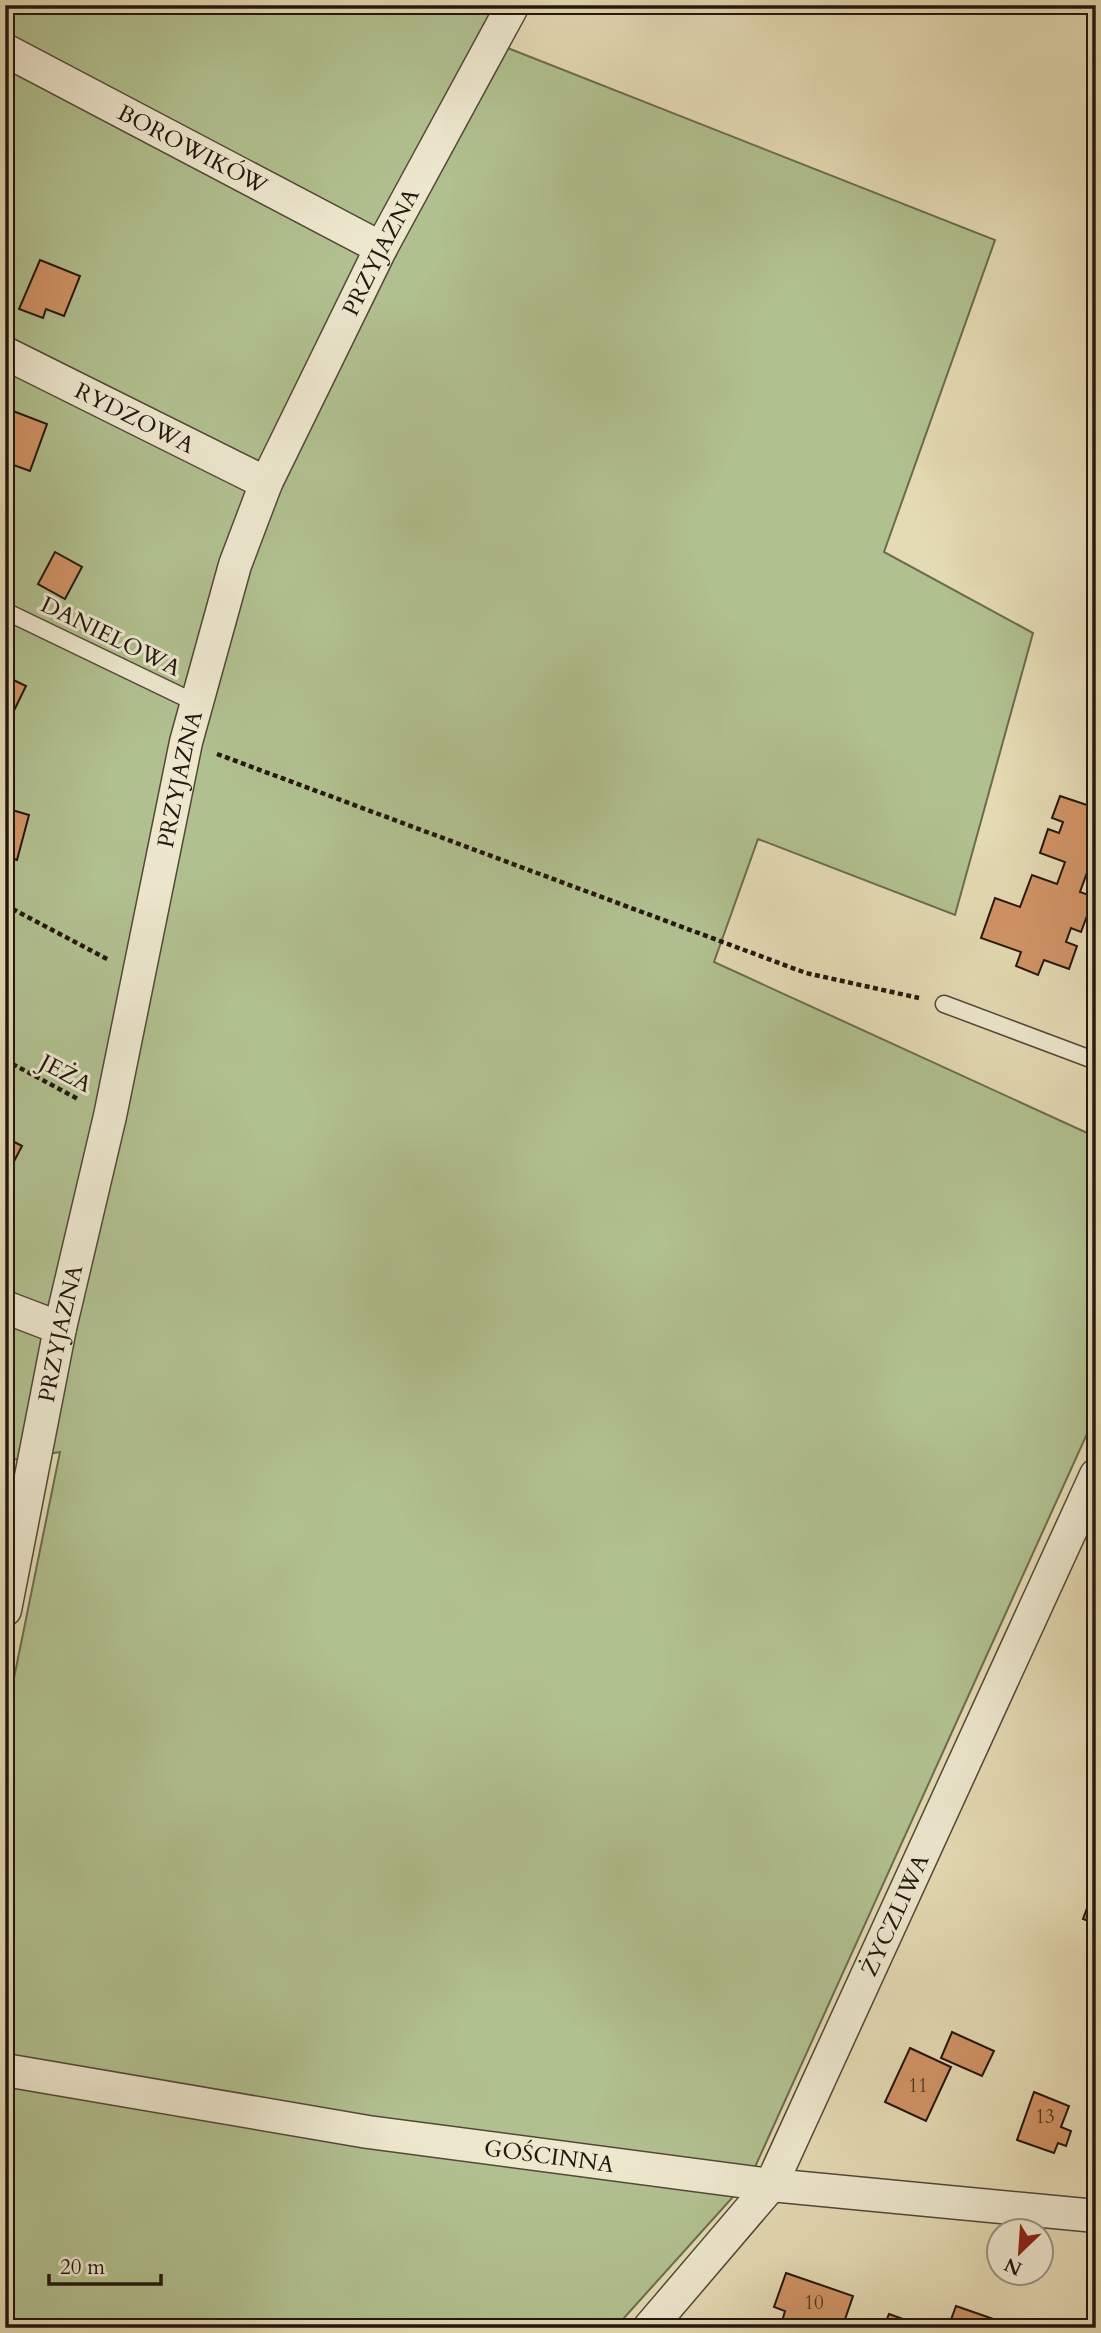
<svg xmlns="http://www.w3.org/2000/svg" width="1101" height="2333" viewBox="0 0 1101 2333" font-family="Cardo,serif">
	<rect width="100%" height="100%" fill="#e4dab3"/>
	<filter id="stains"><feTurbulence type="fractalNoise" baseFrequency=".00286" numOctaves="4"/><feColorMatrix values="0 0 0 0 .2 0 0 0 0 .09 0 0 0 0 .02 0 0 0 .5 -.17"/></filter>
	<radialGradient id="worn" r=".72"><stop offset=".6" stop-color="#630" stop-opacity="0"/><stop offset="1" stop-color="#630" stop-opacity=".3"/></radialGradient>
	<!-- green -->
	<path fill="#b1c08f" stroke="#6a6c4f" stroke-width="2" d="M5,5H527L505,47L995,240L884,552L1033,633L955,915L758,839L714,962L1096,1137V1414L750,2178L615,2328H5V1722L60,1452L5,1461Z"/>
	<!-- building -->
	<path fill="#d19467" stroke="#23170f" stroke-width="2" d="M40,260L80,276L64,316L46,309L43,318L19,309Z
		M13,411L47,424L30,471L5,462V432Z
		M55,552L82,567L65,599L38,584Z
		M5,676L26,686L5,729Z
		M1060,796L1096,808V873L1088,870L1080,892L1094,897L1081,932L1071,928L1066,942L1077,946L1069,969L1044,960L1038,975L1016,966L1021,952L981,938L995,898L1020,907L1032,875L1057,884L1065,862L1040,853L1048,829L1059,833L1063,822L1052,818Z
		M5,808L29,815L17,860L5,856Z
		M5,1137L22,1146L10,1169L5,1166Z
		M1096,1884V1924L1083,1919Z
		M952,2032L994,2051L982,2076L941,2058Z
		M910,2048L951,2067L926,2121L885,2102Z
		M1034,2092L1069,2106L1061,2127L1071,2131L1066,2146L1058,2143L1054,2153L1017,2140Z
		M786,2273L853,2296L842,2328H780L785,2311L774,2307Z
		M956,2306L1019,2328H948Z
		M889,2314L920,2325L919,2328H883Z"/>
	<g fill="none" stroke-linecap="round" stroke-linejoin="round">
		<defs>
			<path id="lane" d="M5,611L196,703
				M944,1004L1096,1061"/>
			<g id="street">
				<path id="s1" d="M5,50L381,248"/>
				<path id="s2" d="M5,353L266,483"/>
				<path d="M5,1307L60,1328"/>
				<path id="s3" d="M5,1610L60,1328L110,1116L186,742L235,565L266,483L381,248L513,5"/>
				<path id="s4" d="M5,2070L368,2132L771,2185L1096,2216"/>
				<path id="s5" d="M649,2328L771,2185L1096,1475"/>
			</g>
		</defs>
		<!-- lane casing -->
		<use href="#lane" stroke="#534838" stroke-width="19"/>
		<!-- street casing -->
		<use href="#street" stroke="#534838" stroke-width="35"/>
		<!-- path -->
		<path stroke="#23170f" stroke-width="4.5" stroke-dasharray="5 3.5" stroke-linecap="butt" d="M217,754L806,973L919,998
			M5,905L109,960
			M5,1060L78,1099"/>
		<!-- lane -->
		<use href="#lane" stroke="#ede7ce" stroke-width="16"/>
		<!-- street -->
		<use href="#street" stroke="#ede7ce" stroke-width="32"/>
	</g>
	<g text-anchor="middle" stroke-width="6" stroke-linejoin="round" paint-order="stroke">
		<!-- number labels -->
		<g font-size="19" fill="#4e3625">
			<text x="918" y="2092">11</text>
			<text x="1045" y="2123">13</text>
			<text x="814" y="2309">10</text>
		</g>
		<!-- street labels -->
		<g font-size="23" fill="#23170f" stroke="#ede7ce">
			<text dy="8" stroke="none"><textPath href="#s1" startOffset="212">BOROWIKÓW</textPath></text>
			<text dy="8" stroke="none"><textPath href="#s3" startOffset="1416">PRZYJAZNA</textPath></text>
			<text dy="8" stroke="none"><textPath href="#s2" startOffset="145">RYDZOWA</textPath></text>
			<text transform="translate(111 636) rotate(26)" y="8">DANIELOWA</text>
			<text dy="8" stroke="none"><textPath href="#s3" startOffset="849">PRZYJAZNA</textPath></text>
			<text transform="translate(66 1073) rotate(28)" y="8">JEŻA</text>
			<text dy="8" stroke="none"><textPath href="#s3" startOffset="282">PRZYJAZNA</textPath></text>
			<text dy="8" stroke="none"><textPath href="#s5" startOffset="485">ŻYCZLIWA</textPath></text>
			<text dy="8" stroke="none"><textPath href="#s4" startOffset="551">GOŚCINNA</textPath></text>
		</g>
	</g>
	<!-- margin -->
	<rect width="1101" height="2333" fill="none" stroke="#e4dab3" stroke-width="28"/>
	<rect x="7" y="7" width="1087" height="2319" fill="none" stroke="#23170f" stroke-width="3.5"/>
	<rect x="14" y="14" width="1073" height="2305" fill="none" stroke="#23170f" stroke-width="2"/>
	<!-- north arrow -->
	<g transform="translate(1020 2252) rotate(205)"><circle r="33" fill="#ede7ce" stroke="#9c9482" stroke-width="2"/>
	<path d="M0-5L12 26L0 18L-12 26Z" fill="#8f2418"/>
	<text y="-10" font-size="19" font-weight="bold" text-anchor="middle" fill="#23170f">N</text>
	</g>
	<!-- scale -->
	<path d="M49 2274v10h112v-10" fill="none" stroke="#23170f" stroke-width="3.5"/>
	<text x="60" y="2274" font-size="21" fill="#23170f" stroke="#ede7ce" stroke-width="5" paint-order="stroke">20 m</text>
	<rect width="100%" height="100%" filter="url(#stains)"/>
	<rect width="100%" height="100%" fill="url(#worn)"/>
</svg>
